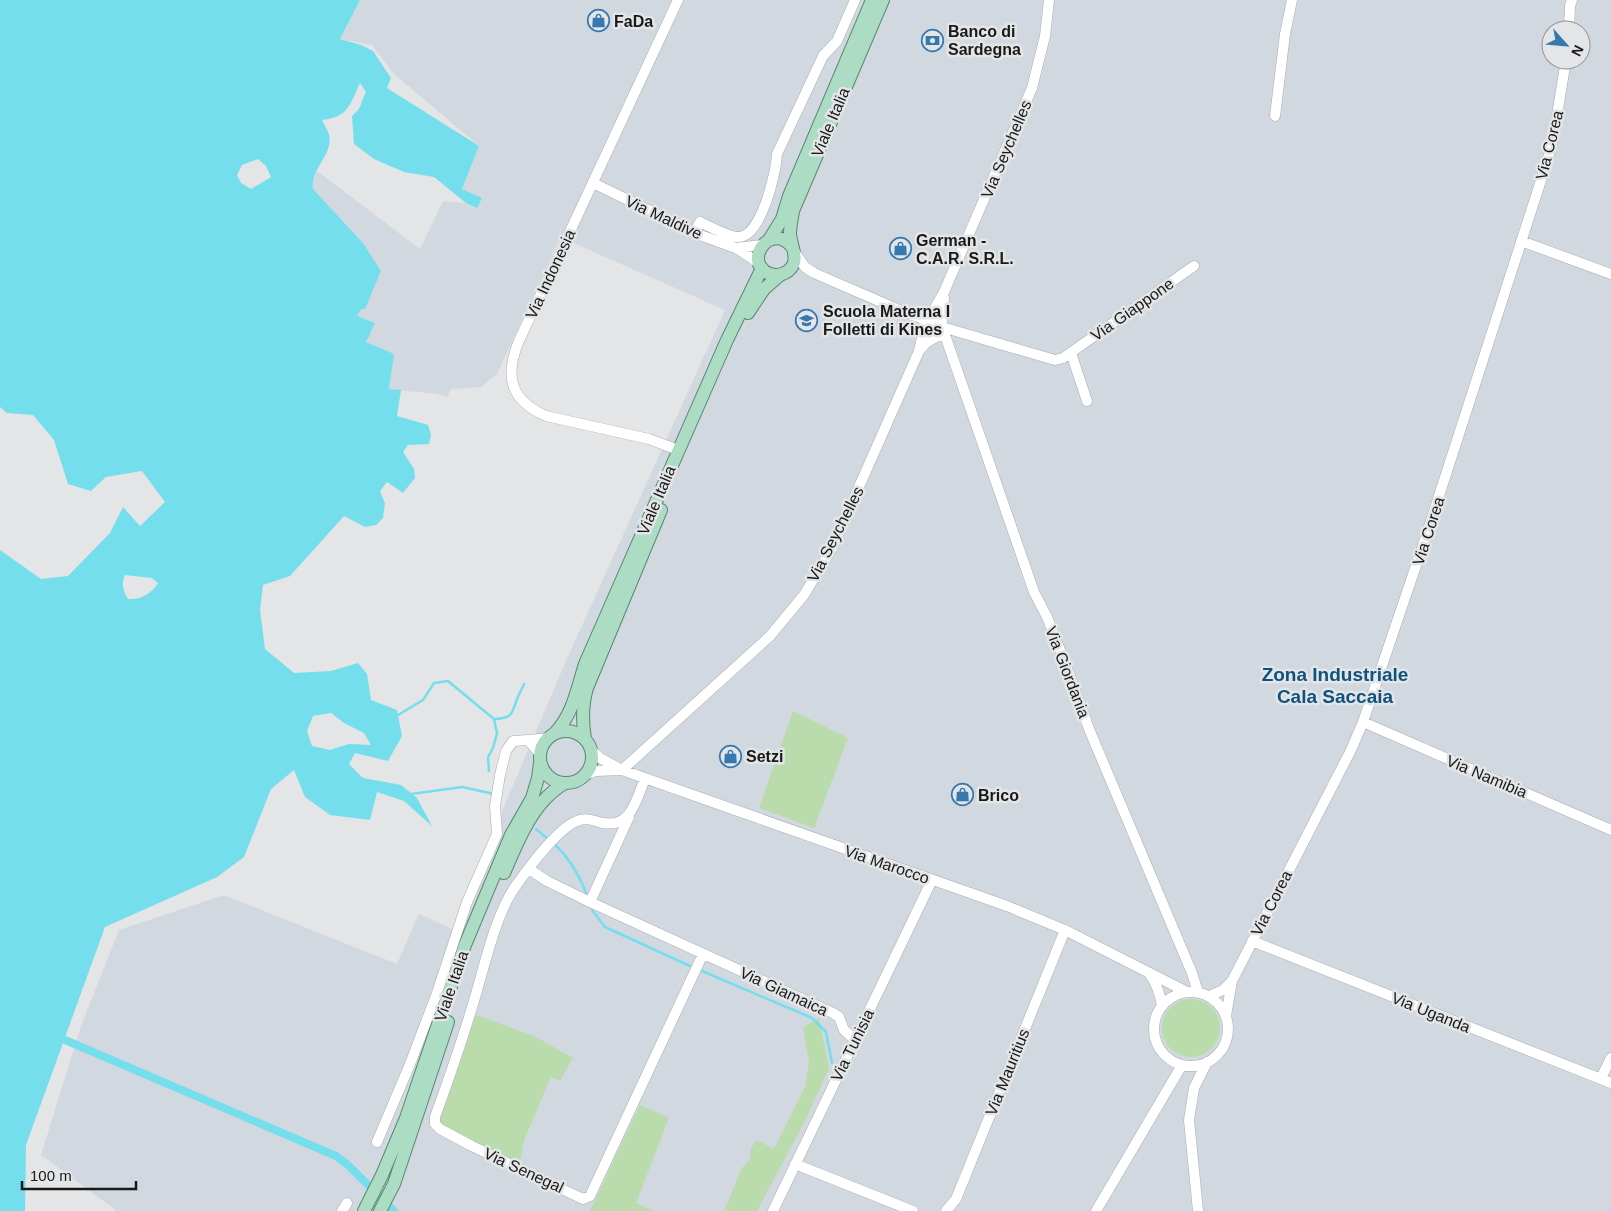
<svg xmlns="http://www.w3.org/2000/svg" width="1611" height="1211" viewBox="0 0 1611 1211" font-family="Helvetica,sans-serif">
	<rect width="100%" height="100%" fill="#e3e5e7"/>
	<!-- built -->
	<path fill="#d1d8e0" fill-rule="evenodd" d="M360,0H1611V1211H117L41,1155L81,1026L119,930L224,895L397,964L419,914L454,930V924L566,661L725,310L560,237L497,374L481,387L451,389L447,397L437,394L389,389L393,355L366,342L357,316L361,308L363,243L313,189L312,181L317,171L420,249L443,201L466,203L477,208L462,189L479,146L393,73L372,45L340,39ZM1551,30H1581V60H1551Z"/>
	<!-- green -->
	<path fill="#badbab" d="M793,711L848,738L814,828L759,808Z
		M1162 1028a29 29 0 1 1 58 0a29 29 0 1 1-58 0Z
		M476,1015L534,1036L573,1058L560,1081L551,1077L525,1138L519,1165L438,1125Z
		M819,1018L829,1068L806,1119L757,1211H724L742,1168L750,1159L751,1148L757,1140L774,1149L805,1087L809,1062L803,1027Z
		M640,1105L669,1118L636,1203L653,1211H590Z"/>
	<!-- water -->
	<path fill="#75deec" fill-rule="evenodd" d="M0,0H360L340,39L361,45L373,51L391,78L387,88L479,146L462,189L482,198L477,208L466,203L434,177L404,172L374,159L354,144L352,116C363,107 360,103 366,92L360,83C350,104 349,117 322,120C324,125 328,130 329,135C334,154 310,169 313,189L363,243L381,271L365,309H361L357,316L375,323L366,342L394,354L389,389L401,390L397,416L428,425L431,435L429,444L408,445L403,452L414,469L415,478L403,493L387,482L380,491L385,503L383,518L376,525L365,527L344,516L290,576L263,585L260,610L265,649L294,673L331,671L358,663L367,674L371,700L397,710L402,736L388,761L355,753L349,764L363,778L401,785L417,798L432,826L404,801L377,792L370,820L330,815L305,797L294,770L271,789L244,857L217,877L105,927L26,1145L25,1211H0V550L41,579L68,576L110,533L123,507L140,526L165,502L142,471L106,477L91,491L68,484L54,440L33,415L7,413L0,407ZM258,159L266,166L271,177L251,189L241,183L237,175L242,165ZM125,575L152,578L158,583C152,593 141,600 128,599C123,591 121,584 125,575ZM331,713L344,723L364,733L371,745L349,744L330,750L312,746L307,731L313,716Z"/>
	<g fill="none" stroke-linecap="round" stroke-linejoin="round">
		<!-- stream -->
		<path stroke="#75deec" stroke-width="2.5" d="M398,715L423,700L434,683L448,681L494,719L497,733L493,748L488,757L489,771
			M495,719C512,718 512,714 517,699C519,694 522,689 524,684
			M411,794L462,787L490,793L493,795
			M536,829L549,840
			M553,843C568,856 579,875 586,893
			M592,910L605,927L690,966
			M702,971L812,1018L826,1032L832,1063"/>
		<!-- canal -->
		<path stroke="#75deec" stroke-width="8" d="M65,1040L336,1156L348,1165L394,1211"/>
		<defs>
			<path id="minor" d="M678,0L518,343C505,377 510,400 546,416L649,439L678,450
				M1569,30L1570,6L1572,0
				M1275,116L1285,34L1292,0
				M593,183L700,235L736,248L759,263
				M694,232L700,222C708,226 728,236 736,237C761,240 776,173 777,154L823,56L837,41L855,0
				M1521,241L1611,274
				M736,248L762,245
				M795,253L805,267L814,273L911,315L919,317L927,322
				M930,320L932,313L944,292L1032,88L1045,36L1049,0
				M942,327L1055,360L1063,358L1194,266
				M941,334L946,338L1034,592L1047,617L1070,676L1089,729L1192,973L1198,992
				M919,351L926,343L941,334L944,298
				M1071,353L1087,401
				M1363,722L1611,830
				M529,741L540,754
				M591,750L600,758L622,770L1007,906L1065,930L1187,992
				M622,770L770,636L804,595L832,548L919,351L925,324L933,320L940,324
				M584,775L596,771L621,770
				M645,779C636,799 632,828 603,823C594,821 587,817 577,821C558,828 527,870 515,887C497,912 485,963 476,994C464,1035 450,1076 435,1117V1124L440,1129L472,1146L583,1199L590,1196L703,954
				M529,869L547,881L590,902L833,1013L839,1017L844,1030L855,1040
				M590,902L629,817
				M1252,941L1611,1083
				M1149,973C1157,984 1160,993 1162,1006
				M1154 1029a37 37 0 1 1 74 0a37 37 0 1 1-74 0Z
				M1209,996L1223,990L1232,981
				M1226,1016L1232,981L1351,750L1363,722L1427,533L1546,165L1553,140L1566,60
				M1601,1078L1611,1058
				M377,1142L410,1064L437,993L467,902L497,834L495,806L500,775L506,751L513,741C525,740 536,740 547,738
				M795,1164L913,1211
				M342,1211L347,1203
				M773,1211L932,880
				M946,1211L956,1199L1065,930
				M1096,1211L1182,1065
				M1198,1211L1189,1120L1194,1088L1207,1062"/>
			<path id="major" d="M769,240L782,219L789,196L872,0
				M793,248C771,219 741,263 770,274C776,276 783,275 788,271C801,261 791,247 790,234C790,226 792,219 793,211L883,0
				M748,313L764,289L780,275
				M540 757a26 26 0 1 1 52 0a26 26 0 1 1-52 0Z
				M555,733C573,714 577,689 585,664L727,340L762,268
				M585,739C582,721 582,705 587,688L661,510
				M504,873C515,848 527,817 546,798C552,792 558,787 565,783
				M364,1211L382,1175L406,1118L465,945L511,835L532,798L538,778L540,763
				M380,1211L394,1184L448,1022"/>
		</defs>
		<!-- minor casing -->
		<use href="#minor" stroke="#abadaf" stroke-width="11"/>
		<!-- major casing -->
		<use href="#major" stroke="#568870" stroke-width="14"/>
		<!-- minor -->
		<use href="#minor" stroke="#fff" stroke-width="10"/>
		<!-- major -->
		<use href="#major" stroke="#addcc5" stroke-width="12"/>
	</g>
	<!-- icons -->
	<defs>
		<symbol id="shop-ring" viewBox="-11 -11 22 22"><circle r="9.5" fill="#e3e5e7" stroke="#3679af" stroke-width="1.5"/><path d="M-5-2.5h2.3a2.7 3.5 0 0 1 5.4 0H5L5.5 6h-11ZM-1.5-2.5h3a1.5 2.3 0 0 0-3 0Z" fill="#3679af"/></symbol>
		<symbol id="bank-ring" viewBox="-11 -11 22 22"><circle r="9.5" fill="#e3e5e7" stroke="#3679af" stroke-width="1.5"/><path d="M-6-4H6V4H-6ZM0-2.3a2.3 2.3 0 1 0 0 4.6a2.3 2.3 0 1 0 0-4.6Z" fill="#3679af"/></symbol>
		<symbol id="school-ring" viewBox="-11 -11 22 22"><circle r="9.5" fill="#e3e5e7" stroke="#3679af" stroke-width="1.5"/><path d="M0-5L7-2L0 1L-7-2ZM-4 1L0 2.5L4 1V4Q0 6-4 4Z" fill="#3679af"/></symbol>
	</defs>
	<g fill-rule="evenodd">
		<use href="#shop-ring" x="586" y="8" width="25" height="25"/>
		<use href="#bank-ring" x="920" y="28" width="25" height="25"/>
		<use href="#shop-ring" x="888" y="236" width="25" height="25"/>
		<use href="#school-ring" x="794" y="308" width="25" height="25"/>
		<use href="#shop-ring" x="718" y="744" width="25" height="25"/>
		<use href="#shop-ring" x="950" y="782" width="25" height="25"/>
	</g>
	<g text-anchor="middle" stroke-width="5" stroke-linejoin="round" paint-order="stroke">
		<!-- poi labels -->
		<g font-size="16" font-weight="bold" fill="#19191a" stroke="#e3e5e7" text-anchor="start">
			<text x="614" y="27">FaDa</text>
			<text x="948" y="37">Banco di<tspan x="948" dy="18">Sardegna</tspan></text>
			<text x="916" y="246">German -<tspan x="916" dy="18">C.A.R. S.R.L.</tspan></text>
			<text x="823" y="317">Scuola Materna I<tspan x="823" dy="18">Folletti di Kines</tspan></text>
			<text x="746" y="762">Setzi</text>
			<text x="978" y="801">Brico</text>
		</g>
		<!-- street labels -->
		<g font-size="16" fill="#19191a" stroke="#e3e5e7">
			<text transform="translate(830 122) rotate(-67)" y="6">Viale Italia</text>
			<text transform="translate(1549 145) rotate(-76)" y="6">Via Corea</text>
			<text transform="translate(1006 149) rotate(-67)" y="6">Via Seychelles</text>
			<text transform="translate(664 217) rotate(25)" y="6">Via Maldive</text>
			<text transform="translate(550 274) rotate(-65)" y="6">Via Indonesia</text>
			<text transform="translate(1132 309) rotate(-35)" y="6">Via Giappone</text>
			<text transform="translate(656 500) rotate(-67)" y="6">Viale Italia</text>
			<text transform="translate(1428 531) rotate(-72)" y="6">Via Corea</text>
			<text transform="translate(835 534) rotate(-63)" y="6">Via Seychelles</text>
			<text transform="translate(1068 672) rotate(69)" y="6">Via Giordania</text>
			<text transform="translate(1487 776) rotate(23)" y="6">Via Namibia</text>
			<text transform="translate(887 864) rotate(19)" y="6">Via Marocco</text>
			<text transform="translate(1271 903) rotate(-63)" y="6">Via Corea</text>
			<text transform="translate(451 986) rotate(-71)" y="6">Viale Italia</text>
			<text transform="translate(784 991) rotate(25)" y="6">Via Giamaica</text>
			<text transform="translate(1431 1012) rotate(22)" y="6">Via Uganda</text>
			<text transform="translate(852 1045) rotate(-64)" y="6">Via Tunisia</text>
			<text transform="translate(1007 1072) rotate(-68)" y="6">Via Mauritius</text>
			<text transform="translate(524 1170) rotate(25)" y="6">Via Senegal</text>
		</g>
		<!-- quarter labels -->
		<g font-size="19" font-weight="bold" fill="#0f5281" stroke="#e3e5e7">
			<text x="1335" y="681">Zona Industriale<tspan x="1335" dy="22">Cala Saccaia</tspan></text>
		</g>
	</g>
	<!-- north arrow -->
	<g transform="translate(1566 45) rotate(117)"><circle r="24" fill="#e3e5e7" stroke="#929395"/>
	<path d="M0-4L9 19L0 12L-9 19Z" fill="#3679af"/>
	<text y="-8" font-size="14" font-weight="bold" text-anchor="middle" fill="#19191a">N</text>
	</g>
	<!-- scale -->
	<path d="M22 1181v8h114v-8" fill="none" stroke="#19191a" stroke-width="2.5"/>
	<text x="30" y="1181" font-size="15" fill="#19191a" stroke="#e3e5e7" stroke-width="4" paint-order="stroke">100 m</text>
</svg>
